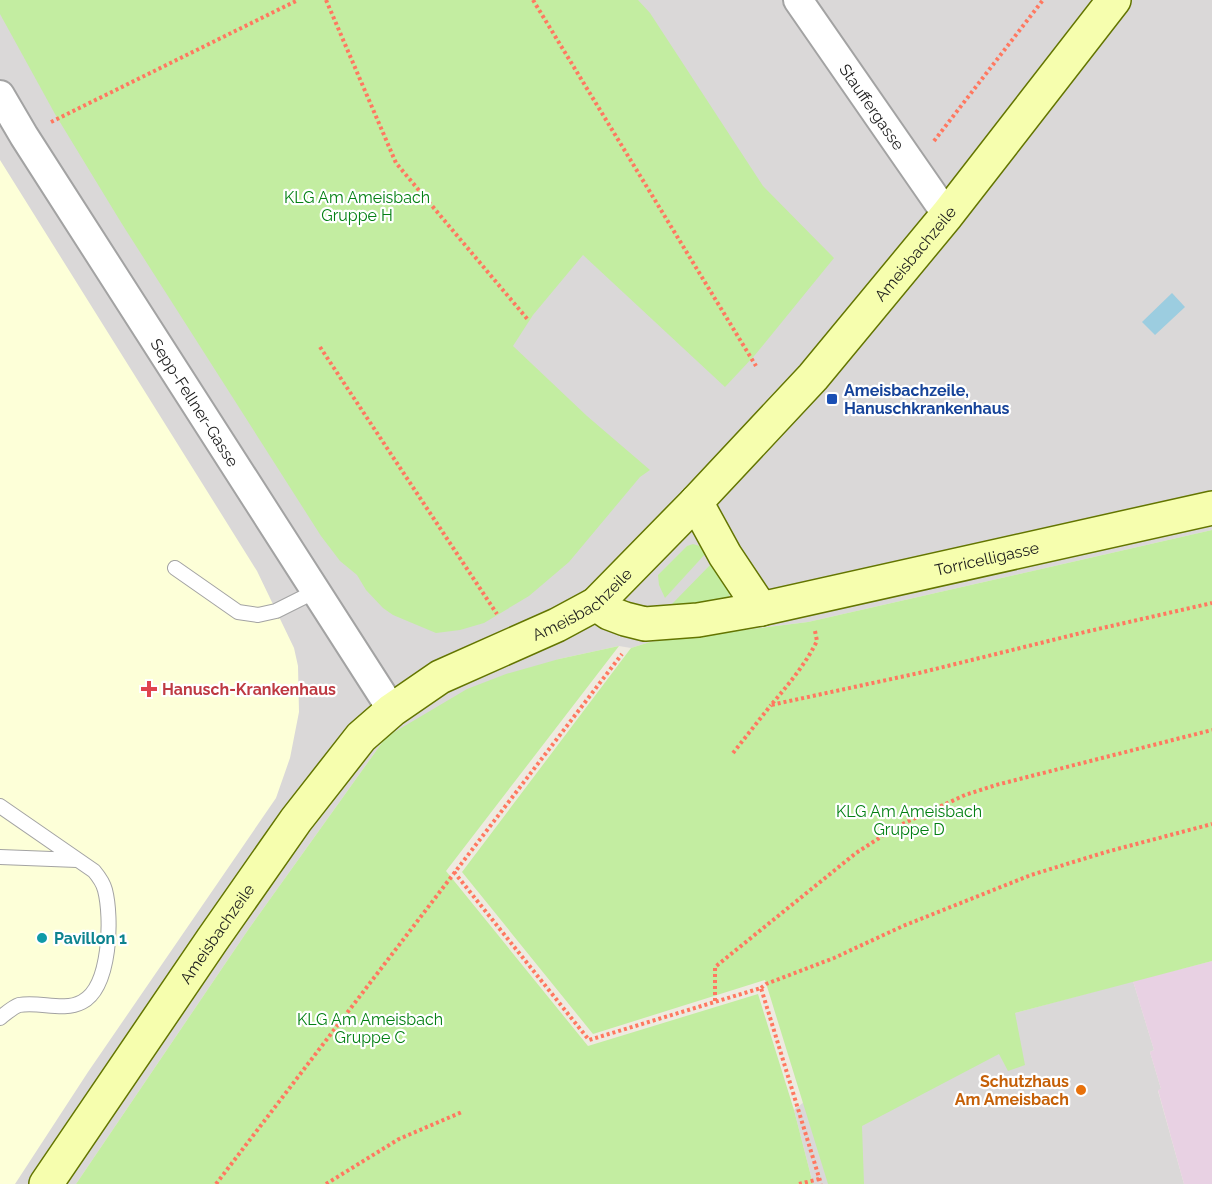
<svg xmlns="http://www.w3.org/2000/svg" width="1212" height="1184" viewBox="0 0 1212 1184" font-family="Raleway,sans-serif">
	<rect width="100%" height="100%" fill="#eeeae0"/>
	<!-- residential -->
	<path fill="#dad8d8" d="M0,0H1212V530L808,622L650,642L631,648L619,646L559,659L386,737L248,930L76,1184H0Z
		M1133,981L1154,1050L1150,1052L1161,1089L1158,1091L1184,1184H813L794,1110L804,1102L1015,1013Z"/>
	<!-- industrial -->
	<path fill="#e8d1e3" d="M1212,961V1184H1184L1158,1090L1161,1089L1150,1052L1154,1050L1133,981Z"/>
	<!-- education -->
	<path fill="#fdffd8" d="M0,160L257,571L294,648L298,666L299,712L290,758L276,798L88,1072L15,1184H0Z"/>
	<!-- grass -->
	<path fill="#c3eda1" d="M0,0H638L650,13L763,186L834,258L755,355L725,387L583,255L533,315L513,346L587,416L650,470L640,477L569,562L529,596L484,623L460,630L436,633L393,615L383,608L366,590L357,575L340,561L321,536L122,224L55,114L0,14Z
		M1212,530V961L1015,1013L1025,1065L1008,1071L999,1054L862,1126L864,1184H828L765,980L593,1034L462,872L631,648L650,642L808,622Z
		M693,544L703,547L707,552L665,598L659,585L658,575L687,546Z
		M713,562L730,590L729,599L682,607L672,604Z
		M619,646L446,871L588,1046L758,994L794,1110L813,1184H76L248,930L386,737L467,689L506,674L559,659Z"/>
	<!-- water -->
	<path fill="#9ccde0" d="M1172,293L1185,307L1155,335L1142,322Z"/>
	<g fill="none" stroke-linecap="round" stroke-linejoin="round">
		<defs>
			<path id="lane" d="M175,568L238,612L258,615L276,611L316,591
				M0,806L94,871C99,877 103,882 105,890C112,917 111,987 82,1002C63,1012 40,1001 19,1005C13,1007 5,1014 0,1018
				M0,857L77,860"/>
			<g id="street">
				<path id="s1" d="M798,0L947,215"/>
				<path id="s2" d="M0,95L24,136L392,710"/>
			</g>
			<g id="secondary">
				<path d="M696,502L725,555L761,609"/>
				<path id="s3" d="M596,604L609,613L625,619L645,624L698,620L761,609L1212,508"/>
				<path id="s4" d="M46,1184L212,940L296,820L361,737L392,710L440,677L557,625L596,604L696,502L813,377L947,215L1114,0"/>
			</g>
		</defs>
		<!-- lane casing -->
		<use href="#lane" stroke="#a3a3a3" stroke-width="16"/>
		<!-- street casing -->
		<use href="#street" stroke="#a3a3a3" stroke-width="32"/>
		<!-- secondary casing -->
		<use href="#secondary" stroke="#637500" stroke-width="36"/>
		<!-- path -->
		<path stroke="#ff7860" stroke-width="4" stroke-dasharray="3 3" stroke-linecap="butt" d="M326,0L396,163L529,321
			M533,0L756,366
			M51,122L298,0
			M934,141L1043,0
			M320,347L497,614
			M815,631L817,641C805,665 788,685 771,705L919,673L1085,632L1212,603
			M733,753L771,705
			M454,872L589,1040L761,988L821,1184
			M761,988L766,984L834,958L903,926L1031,875L1106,852L1212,824
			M715,1001V967L856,853L898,826L965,795L996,785L1212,730
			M216,1184L622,654
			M326,1184L399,1139L462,1112
			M799,1184L819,1179"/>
		<!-- lane -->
		<use href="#lane" stroke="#fff" stroke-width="14"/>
		<!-- street -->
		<use href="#street" stroke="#fff" stroke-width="28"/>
		<!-- secondary -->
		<use href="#secondary" stroke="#f6feae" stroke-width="33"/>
	</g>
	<!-- markers -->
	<rect fill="#1a4fb4" stroke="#fff" stroke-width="2" x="826" y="393" width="12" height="12" rx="3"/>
	<path fill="#e0444e" stroke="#fff" stroke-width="2" d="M146 680h6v6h6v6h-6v6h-6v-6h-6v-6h6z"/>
	<circle fill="#0f9aa8" stroke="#fff" stroke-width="2" cx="42" cy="938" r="6"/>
	<circle fill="#e8710a" stroke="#fff" stroke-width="2" cx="1081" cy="1090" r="6"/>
	<g text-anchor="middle" stroke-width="4.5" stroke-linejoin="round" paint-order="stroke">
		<!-- street labels -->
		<g font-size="16" fill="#1c1c1c" stroke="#fff">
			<text dy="6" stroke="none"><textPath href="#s1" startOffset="130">Stauffergasse</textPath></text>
			<text dy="6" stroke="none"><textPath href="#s4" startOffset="1293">Ameisbachzeile</textPath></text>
			<text dy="6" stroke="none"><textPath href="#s2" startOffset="364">Sepp-Fellner-Gasse</textPath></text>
			<text dy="6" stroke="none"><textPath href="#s3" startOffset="402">Torricelligasse</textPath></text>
			<text dy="6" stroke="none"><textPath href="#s4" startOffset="807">Ameisbachzeile</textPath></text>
			<text dy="6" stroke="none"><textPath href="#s4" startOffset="303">Ameisbachzeile</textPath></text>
		</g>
		<!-- park labels -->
		<g font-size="16" fill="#038013" stroke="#fff">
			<text x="357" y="203">KLG Am Ameisbach<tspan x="357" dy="18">Gruppe H</tspan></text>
			<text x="909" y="817">KLG Am Ameisbach<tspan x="909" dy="18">Gruppe D</tspan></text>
			<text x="370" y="1025">KLG Am Ameisbach<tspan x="370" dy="18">Gruppe C</tspan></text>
		</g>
		<!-- transit labels -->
		<g font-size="16" font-weight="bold" fill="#164399" stroke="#fff" text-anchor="start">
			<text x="844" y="396">Ameisbachzeile,<tspan x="844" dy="18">Hanuschkrankenhaus</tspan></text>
		</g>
		<!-- health labels -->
		<g font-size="16" font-weight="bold" fill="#be3a42" stroke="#fff" text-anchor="start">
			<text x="162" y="695">Hanusch-Krankenhaus</text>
		</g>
		<!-- culture labels -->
		<g font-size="16" font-weight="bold" fill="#0d838f" stroke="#fff" text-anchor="start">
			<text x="54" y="944">Pavillon 1</text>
		</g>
		<!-- food labels -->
		<g font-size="16" font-weight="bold" fill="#c56008" stroke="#fff" text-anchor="end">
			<text x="1069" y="1087">Schutzhaus<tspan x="1069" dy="18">Am Ameisbach</tspan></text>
		</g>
	</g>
</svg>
